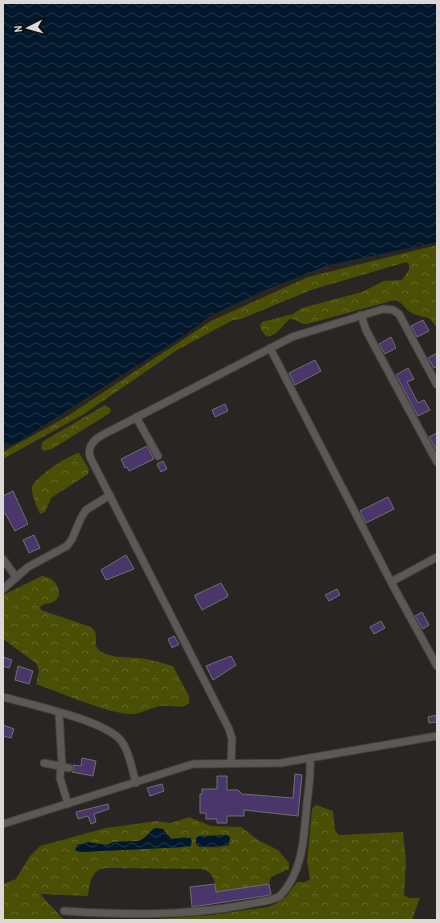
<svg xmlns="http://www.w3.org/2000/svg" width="440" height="923" viewBox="0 0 440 923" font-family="'Archivo Narrow',sans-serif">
	<defs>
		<pattern id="forest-crowns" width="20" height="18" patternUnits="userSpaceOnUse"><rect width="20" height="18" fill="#4a4f05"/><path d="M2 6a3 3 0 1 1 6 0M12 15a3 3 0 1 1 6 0" fill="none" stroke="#646829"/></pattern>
		<pattern id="water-waves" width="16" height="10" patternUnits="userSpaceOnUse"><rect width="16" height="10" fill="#00172c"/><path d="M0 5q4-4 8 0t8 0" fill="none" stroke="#25384a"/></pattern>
	</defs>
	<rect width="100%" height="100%" fill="#282522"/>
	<!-- forest -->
	<path fill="url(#forest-crowns)" fill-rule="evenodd" d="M437,245V329C428,312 426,320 412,313C405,310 403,302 395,300L307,324C300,325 296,318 290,319C281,326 268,350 260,326L262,322L293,314L302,308L362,292L384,281L402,280L409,270V264L406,262L311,290L241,319L233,320L177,350L84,414L3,459V452L66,417L211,321L308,277Z
		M105,405L111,409L110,413L52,449L44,451L41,448L42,442Z
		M79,453L89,469L88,474L51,498L45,512L40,514C37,507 31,495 32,487C34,478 70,454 79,453Z
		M42,576C52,576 64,589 57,599C53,605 45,602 40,607L41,610L91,627C101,635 92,643 98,649C109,660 132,656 146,659C155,661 164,663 173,666L189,696V703C181,710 172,705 162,706C152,707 143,713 133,714C110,715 60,692 36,684L39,671L37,664L3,639V595Z
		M316,805L333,811L335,830L339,835L403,832L406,862L404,895L409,898H420L412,920H142L212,915L267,907L275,904L286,897L297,882H305L310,879L307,861L312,809Z
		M189,817L211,826L241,827L258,840L278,850L289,863V869L271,877L269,884L216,892C215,881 213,871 201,869L105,868C90,871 90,883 88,896L40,894L64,920H3V884L16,879L30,856L40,846L106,828L157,821L171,823ZM165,831L171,839L185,837L192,840L191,846L183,847L80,852L96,843L107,845L113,842L139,841ZM196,837L230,844C222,848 203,849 196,844Z"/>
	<!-- water -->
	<path fill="url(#water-waves)" d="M3,3H437V242L328,265L258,293L210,316L183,336L21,440L13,444L3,445Z
		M157,828L163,829L171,839L191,838V846L183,847L80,852L75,850L77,845L88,842L107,845L113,842L139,841L144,838L153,829Z
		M227,835L230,837L229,845L200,847L196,844V839L199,836Z"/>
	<!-- building -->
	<path fill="#4b366b" stroke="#706f73" d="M423,320L429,331L417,337L411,326Z
		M391,337L396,348L385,354L379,344Z
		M437,353V366L434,368L428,358Z
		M315,360L321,371L295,385L289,373Z
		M408,368L414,379L407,382L418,403L424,400L430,410L418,416L396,375Z
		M225,404L228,411L215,417L212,410Z
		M437,433V451L429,437Z
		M147,446L154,459L129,471L127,467L125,468L121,459Z
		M163,461L167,469L161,472L157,464Z
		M13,491L28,524L15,531L5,513L3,514V496Z
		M388,497L394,509L366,523L360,511Z
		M34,535L40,548L29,553L23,540Z
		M126,555L134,569L106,580L101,570Z
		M221,583L228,595L227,597L202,610L195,597V595Z
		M337,589L340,595L329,601L325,595Z
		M422,612L429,625L423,629L415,616Z
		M381,621L385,628L374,634L370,627Z
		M174,636L179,644L172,648L168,639Z
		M231,656L236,665L213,680L206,666Z
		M3,657L12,660L9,668L3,666Z
		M18,666L33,671L29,684L15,680Z
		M437,715V722L429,723L428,717Z
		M3,725L14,729L11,738L3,736Z
		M82,758L96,761L93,776L72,772L74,769L73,765L81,766Z
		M295,774L302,775L298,816L244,810V816H227V823H217V819H206V813H200V794H202V789H217V776H227V790H238L242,794L293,798Z
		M162,784L164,791L150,796L147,788Z
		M108,804L109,809L94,814L96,822L91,824L88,816L78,819L76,812Z
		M215,884L216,892L269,884L271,895L192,907L190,887Z"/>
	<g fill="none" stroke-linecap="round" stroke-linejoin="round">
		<defs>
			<path id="minor" d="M361,315L366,330L437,462
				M270,348L391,582L437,666
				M136,417L158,456
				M3,559L16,577
				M391,582L437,557
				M3,589L28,567L67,546L72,539L81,518L86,510L110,495
				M3,697C29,704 108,721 122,742C130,753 132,770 136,783
				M59,713L62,767
				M44,763L69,768
				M231,763L232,739L229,729L90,457C86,441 102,435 114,429L292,337L383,309L393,310L399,314L437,385
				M61,766L60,778L68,804
				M3,824L193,764L281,763L437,736
				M64,911C124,915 185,916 244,905C256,902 270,902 280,896C304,871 304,834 307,802C309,788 311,773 310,758"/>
		</defs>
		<!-- minor casing -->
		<use href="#minor" stroke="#423f3d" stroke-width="9"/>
		<!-- minor -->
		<use href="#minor" stroke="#5b5855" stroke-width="7"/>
	</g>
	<!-- border -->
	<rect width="440" height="923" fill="none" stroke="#dcd9d8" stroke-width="8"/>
	<!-- north arrow -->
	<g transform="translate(28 28) rotate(264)" stroke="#100e0d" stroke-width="3" paint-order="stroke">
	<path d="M0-3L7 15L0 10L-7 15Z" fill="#dcd9d8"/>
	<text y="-6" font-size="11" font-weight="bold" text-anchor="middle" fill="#dcd9d8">N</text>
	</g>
</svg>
